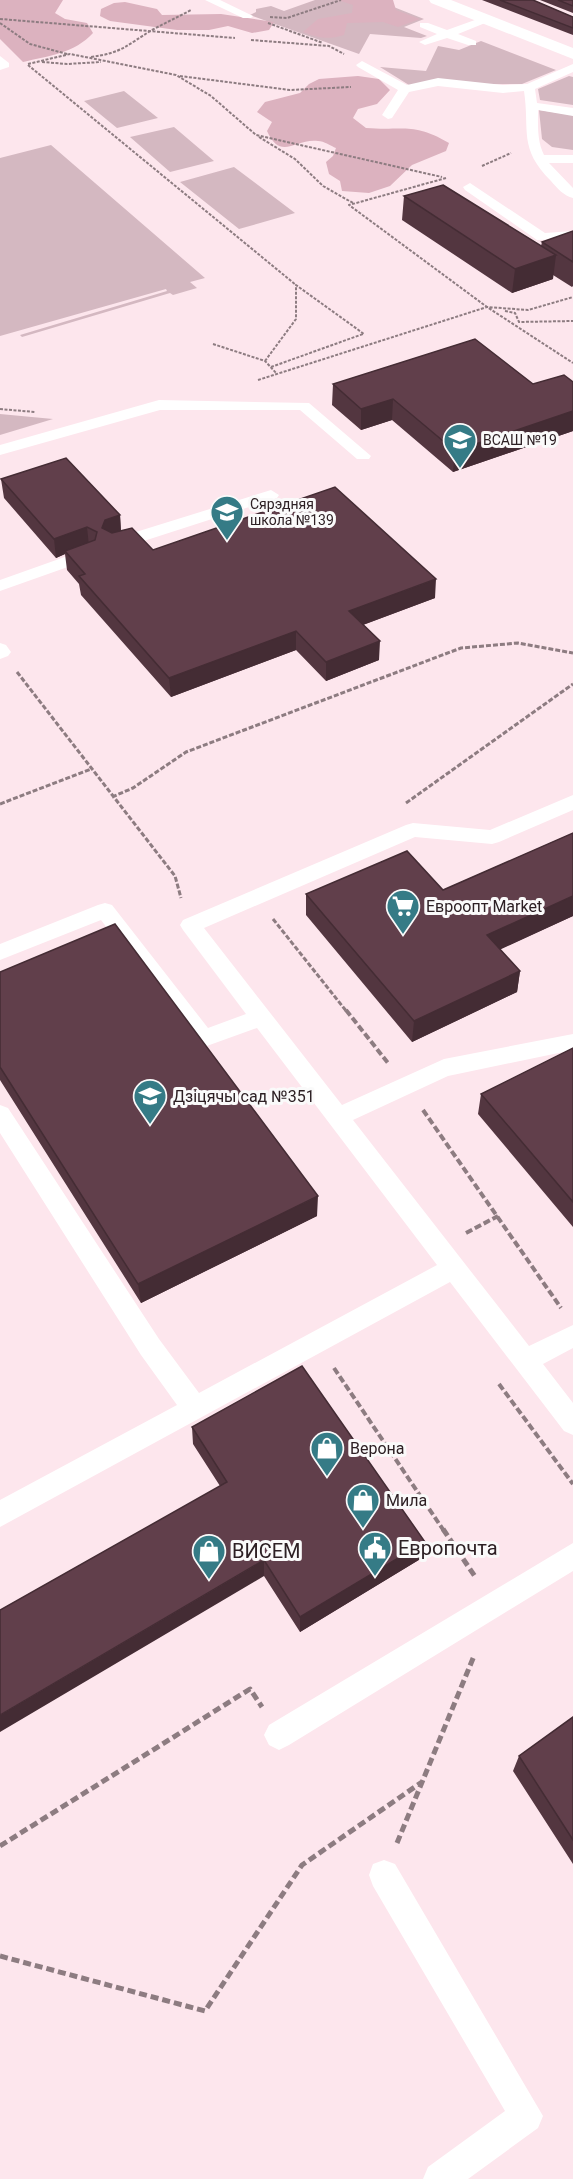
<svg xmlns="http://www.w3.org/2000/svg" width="573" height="2179" viewBox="0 0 573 2179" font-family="Roboto,sans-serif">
	<rect width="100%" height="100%" fill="#fde6ed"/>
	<!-- green -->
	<path fill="#d4b8c1" d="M315,0H376L424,19L404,27L427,36L421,38L370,34L359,54L250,15L256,12V9L271,6L284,11Z
		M481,41L556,70L522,84L409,85L380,67L426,71L438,46L459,50Z
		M569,76L573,77V105L540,100L538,89Z
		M124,91L158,118L117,128L84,101Z
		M539,110L573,115V150L552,147L542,139Z
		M174,127L214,161L170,172L130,137Z
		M51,145L205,278L190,282L197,288L173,295L170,293L22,337L20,335L167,291L166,289L0,336V158Z
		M234,167L295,213L239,229L180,182Z
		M0,414L53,419L0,435Z"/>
	<!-- forest -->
	<path fill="#dcb2bf" d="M0,0H63L55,13L65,19L87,23L93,33C75,53 48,56 23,62L0,39Z
		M338,0H393L396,10L420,19L398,27L383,22L347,23L344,35C328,40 318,38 303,32L318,19L352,13L353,5Z
		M125,2L157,9L162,15L221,14L274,22L269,30L252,33L228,26L209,30H177L110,21L100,16L101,9L114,3Z
		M358,76L379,79L390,90L377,104L358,109L353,118L366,128C404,131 413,122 449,143L446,151L412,165L390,186L369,193L342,191L340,181L329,174L326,162L333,156L336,148C331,146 324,141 318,141C295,138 281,162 267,131L272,122L257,112L265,102L300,93L309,84L319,79Z"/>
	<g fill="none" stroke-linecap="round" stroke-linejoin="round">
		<!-- path-far3 -->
		<path stroke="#8d7c81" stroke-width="2" stroke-dasharray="3 1.5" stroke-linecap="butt" d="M270,17L287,18L341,0
			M0,19L235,38
			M0,23L30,44L67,54
			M268,23L323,43
			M251,40L329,46L344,54
			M91,57C122,53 127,45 152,30C165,23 178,17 191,10
			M42,62L67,64L101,62
			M28,64L70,54L176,75L211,96L256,135L442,177
			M28,65L296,285
			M180,76L290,90L351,87
			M259,137L295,159L323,186L353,203
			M482,166L511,153
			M446,178L349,205L487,307L573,363
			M505,311L515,313L519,322L573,321
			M213,344L265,361L277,374
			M265,361L296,319V285L364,334
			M271,367L363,334
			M258,380L487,307L528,310L573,297
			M0,409L35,412"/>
		<!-- path-far2 -->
		<path stroke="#8d7c81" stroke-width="3" stroke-dasharray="5 2" stroke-linecap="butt" d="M17,672L175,876L181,898
			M112,797L133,788L186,752L461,648L518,643L573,653
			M406,803L573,684
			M0,804L91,769
			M273,919L347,1012"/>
		<!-- path-far1 -->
		<path stroke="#8d7c81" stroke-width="4" stroke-dasharray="7 3" stroke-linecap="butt" d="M346,1010L388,1063
			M423,1110L561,1308
			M466,1233L498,1216
			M334,1368L444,1531
			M499,1384L573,1484"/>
		<!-- path -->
		<path stroke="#8d7c81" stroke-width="5" stroke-dasharray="8 4" stroke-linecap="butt" d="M443,1529L476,1578
			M397,1843L474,1656
			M0,1846L250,1689L262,1707
			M0,1956L205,2011L302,1865L422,1782"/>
		<!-- service -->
		<path fill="#fff" fill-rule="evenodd" d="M205,0H220L253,16L251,18H243Z
			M486,16L490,17V21L458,34L476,41V45H468L447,38L425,45L419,42L437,34L420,27V23H428L447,30Z
			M0,56L9,63V67L0,70Z
			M362,61L407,85L438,78L503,85L527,84L573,64V72L535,89L537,103L573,108V116L538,110C538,126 537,141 544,155H573V163H549L573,188V198C564,196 557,188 551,181C518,148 530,131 524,91L503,93L438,86L409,92L392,118L388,119L382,115L398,90L358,67L356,65Z
			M470,183L545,233L573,231V239L537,240L465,190L463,187Z
			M159,400L309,403L371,456L369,459H357L300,410H160L0,455V445Z
			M271,490L279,495L277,498L119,549L113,550L105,545L107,541Z
			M90,548L98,553L96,557L0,591V580Z
			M0,643L6,645L11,652L8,656L0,659Z
			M573,795V810L499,842L492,844L415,837L204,928L342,1105L444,1059L573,1034V1050L448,1076L353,1120L529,1346L573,1325V1348L543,1364L573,1403V1435L564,1431L450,1282L0,1527V1500L177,1405L141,1355L0,1133V1105L8,1108L159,1339L199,1393L437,1265L257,1028L204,1047L196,1045L101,920L0,960V944L98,905L105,903L112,905L208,1028L246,1014L183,930L180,925L183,920L406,825L413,823L490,830Z
			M573,1543V1571L289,1745L279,1750L269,1745L264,1735L269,1725Z
			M384,1860L395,1864L543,2116L538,2128L468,2179H423L428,2167L505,2111L373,1886L369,1875L373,1864Z"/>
		<!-- minor -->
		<path fill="#fff" fill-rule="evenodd" d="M429,0H451L573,48V59L431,3Z"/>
	</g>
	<!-- wall -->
	<path fill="#533640" d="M482,0H533L573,17V35Z
		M540,0H573V13Z
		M404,196L541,246L542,242L573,231V286L572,287L553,275V279L512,293L402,220Z
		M573,382V431L453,472L392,420L361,430L332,405L333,384H533Z
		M1,479L120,515L121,531L153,550L435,598L363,625L379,660L326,681L296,650L171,697L81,595L79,584L67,570L65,554L56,558L4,498Z
		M573,833V916L500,949L520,971L517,992L412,1042L306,915V894L443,890Z
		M0,972L317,1216L141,1303L0,1080Z
		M573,1048V1227L478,1114L481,1094Z
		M192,1427L425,1542L422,1558L300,1632L264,1576L220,1486L193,1444Z
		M573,1717V1864L513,1771L519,1756Z"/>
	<!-- shaded-wall -->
	<path fill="#442c34" d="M556,255L553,279L512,293L515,269Z
		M393,399L392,420L361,430V409Z
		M573,411V431L453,472L455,451Z
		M120,515L121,534L106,539L102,528L105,520Z
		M87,527L89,546L65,551V554L56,558L54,539Z
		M436,579L435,598L349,630V611Z
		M296,631V650L171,697L169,678Z
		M380,641L379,660L326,681V662Z
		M573,896V916L484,957L487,935Z
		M520,971L517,992L412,1042L414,1021Z
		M318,1196L317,1216L141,1303L138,1284Z
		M425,1542L422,1558L300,1632V1617Z
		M264,1560V1576L0,1732V1715Z"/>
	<!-- building -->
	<path fill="#613f4b" stroke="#442c34" stroke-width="1.5" d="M500,0H533L573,17V28Z
		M558,0H573V6Z
		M443,185L556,255L515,269L404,196Z
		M573,231V262L542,242Z
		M475,339L533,384L564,375L573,382V411L455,451L393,399L361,409L333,384Z
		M66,458L120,515L105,520L102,528L112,533L132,528L153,550L335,487L436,579L349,611L380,641L326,662L296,631L169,678L79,576L85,574L65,551L95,540L97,532L87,527L54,539L1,479Z
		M573,833V896L487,935L520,971L414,1021L306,894L407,851L443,890Z
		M115,924L318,1196L138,1284L0,1067V972Z
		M573,1048V1202L481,1094Z
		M302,1366L425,1542L300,1617L264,1560L0,1715V1610L227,1482L192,1427Z
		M573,1717V1840L519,1756Z"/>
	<!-- icons -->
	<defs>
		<symbol id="school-pin" viewBox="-11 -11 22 30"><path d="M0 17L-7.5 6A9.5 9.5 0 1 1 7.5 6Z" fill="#357b86" stroke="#fafafa"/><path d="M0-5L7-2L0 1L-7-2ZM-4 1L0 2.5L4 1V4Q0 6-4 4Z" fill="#fff"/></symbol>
		<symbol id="supermarket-pin" viewBox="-11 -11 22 30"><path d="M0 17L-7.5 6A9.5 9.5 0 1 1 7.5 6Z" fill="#357b86" stroke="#fafafa"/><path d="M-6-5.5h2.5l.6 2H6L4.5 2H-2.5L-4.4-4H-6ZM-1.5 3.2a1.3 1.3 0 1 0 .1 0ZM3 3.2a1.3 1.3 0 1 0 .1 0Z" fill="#fff"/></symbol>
		<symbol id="shop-pin" viewBox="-11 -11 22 30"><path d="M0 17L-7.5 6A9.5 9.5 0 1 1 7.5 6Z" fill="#357b86" stroke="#fafafa"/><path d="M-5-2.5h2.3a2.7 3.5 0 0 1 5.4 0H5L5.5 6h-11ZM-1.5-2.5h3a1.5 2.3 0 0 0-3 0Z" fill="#fff"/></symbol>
		<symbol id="civic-pin" viewBox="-11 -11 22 30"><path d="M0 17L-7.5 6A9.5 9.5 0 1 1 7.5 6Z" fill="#357b86" stroke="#fafafa"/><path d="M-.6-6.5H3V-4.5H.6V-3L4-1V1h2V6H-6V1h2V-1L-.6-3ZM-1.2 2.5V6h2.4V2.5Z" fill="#fff"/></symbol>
	</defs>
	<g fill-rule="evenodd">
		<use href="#school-pin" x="441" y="421" width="38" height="52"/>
		<use href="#school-pin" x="208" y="493" width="38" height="52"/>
		<use href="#supermarket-pin" x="384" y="887" width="38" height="52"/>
		<use href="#school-pin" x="131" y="1077" width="38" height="52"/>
		<use href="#shop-pin" x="308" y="1429" width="38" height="52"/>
		<use href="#shop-pin" x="344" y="1481" width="38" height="52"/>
		<use href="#civic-pin" x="356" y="1529" width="38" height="52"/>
		<use href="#shop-pin" x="190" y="1532" width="38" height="52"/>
	</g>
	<g text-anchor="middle" stroke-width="6" stroke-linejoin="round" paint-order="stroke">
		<!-- far-poi labels -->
		<g font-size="14" fill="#2d2024" stroke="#fafafa" text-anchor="start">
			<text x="483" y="445">ВСАШ №19</text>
			<text x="250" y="509">Сярэдняя<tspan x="250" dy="16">школа №139</tspan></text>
		</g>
		<!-- poi labels -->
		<g font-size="16" fill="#2d2024" stroke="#fafafa" text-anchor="start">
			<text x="426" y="912">Евроопт Market</text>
			<text x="173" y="1102">Дзіцячы сад №351</text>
			<text x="350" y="1454">Верона</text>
			<text x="386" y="1506">Мила</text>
		</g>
		<!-- near-poi labels -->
		<g font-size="20" fill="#2d2024" stroke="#fafafa" text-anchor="start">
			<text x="398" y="1555">Европочта</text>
			<text x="232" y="1558">ВИСЕМ</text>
		</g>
	</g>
</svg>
